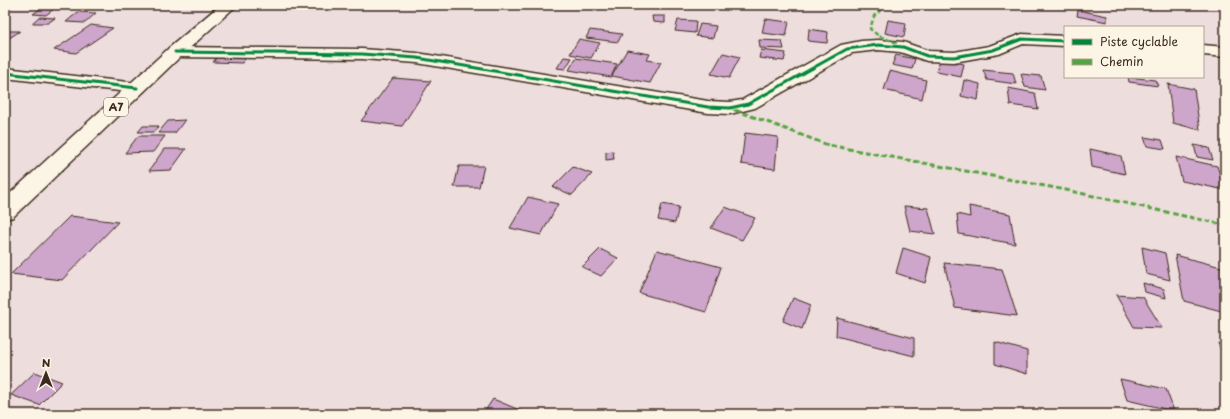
<svg xmlns="http://www.w3.org/2000/svg" width="1230" height="419" viewBox="0 0 1230 419" font-family="'Playpen Sans',sans-serif">
	<rect width="100%" height="100%" fill="#edd"/>
	<filter id="ink" filterUnits="userSpaceOnUse"><feTurbulence type="fractalNoise" baseFrequency=".025" numOctaves="2"/><feDisplacementMap in="SourceGraphic" scale="8" xChannelSelector="R" yChannelSelector="G"/><feConvolveMatrix kernelMatrix="1 2 1 2 8 2 1 2 1" color-interpolation-filters="sRGB"/></filter>
	<g filter="url(#ink)">
		<!-- building -->
		<path fill="#cea5cb" stroke="#3b2a1e" d="M46,5H59L46,15L33,14Z
			M616,5H629L627,10L614,8Z
			M1078,10L1107,16V22L1077,16Z
			M78,12L96,13L85,23L66,22Z
			M652,16H665V23L653,22Z
			M39,17L55,18L48,23H32Z
			M765,19L789,22L786,36L762,33Z
			M678,20L696,21L695,33L675,31Z
			M888,20L906,23L904,37L885,33Z
			M700,24L716,26L713,38L696,36Z
			M91,25L113,28L76,53L54,50Z
			M809,29L828,32L827,43L808,41Z
			M590,30L622,34L618,42L586,38Z
			M5,31H20L5,41Z
			M579,39L600,43L591,58L570,54Z
			M759,40L782,41L784,49L760,48Z
			M627,50L650,54L647,60L661,62L650,83L612,76Z
			M761,50L786,53L784,61L759,58Z
			M723,53L740,57L729,78L711,74Z
			M220,54L248,55L242,63L213,62Z
			M896,55L915,59L912,69L892,65Z
			M564,57L572,58L565,69L557,68Z
			M576,58L617,64L611,77L569,70Z
			M940,59L964,64L961,77L937,72Z
			M983,70L1013,73L1016,84L987,80Z
			M890,71L926,80L922,99L884,90Z
			M1021,74L1041,76L1045,90L1025,87Z
			M1128,77L1155,80L1158,86L1129,82Z
			M393,78L431,81L402,126L361,121Z
			M964,80L980,84L978,100L961,96Z
			M1168,84L1194,89L1200,130L1173,123Z
			M1008,88L1035,93L1038,109L1010,105Z
			M185,120L175,133H158L168,121Z
			M143,126H159L154,132H138Z
			M745,133L778,137L775,169L741,164Z
			M138,136H165L153,152L125,153Z
			M1144,137L1162,140L1165,149L1147,146Z
			M1194,145L1209,148L1213,160L1197,157Z
			M164,149H186L171,170L149,171Z
			M1090,149L1121,156L1125,174L1092,167Z
			M613,151L614,159L606,160V152Z
			M1176,157L1217,166L1225,190L1182,181Z
			M459,166H484L479,187H454Z
			M573,167L592,174L572,195L553,187Z
			M528,197L558,204L541,235L510,228Z
			M662,204L679,207L675,223L658,220Z
			M904,206L928,208L935,234L910,231Z
			M969,206L1010,214L1015,244L959,234L957,214L970,217Z
			M725,207L755,218L742,240L711,228Z
			M70,216L118,222L62,280L11,274Z
			M1142,247L1165,253L1170,280L1146,274Z
			M903,248L931,257L925,283L896,273Z
			M600,249L618,258L601,276L582,267Z
			M657,250L721,267L706,312L639,293Z
			M1175,255L1225,268V312L1184,301Z
			M944,263L1002,269L1017,316L955,308Z
			M1143,283L1164,289L1166,298L1145,292Z
			M1116,295L1143,297L1162,328L1134,327Z
			M793,298L811,305L802,329L783,321Z
			M837,318L914,338V356L836,336Z
			M995,342L1027,351V374L995,364Z
			M1218,343L1225,345V361Z
			M35,372L62,382L39,405L11,395Z
			M1120,379L1166,389L1174,411L1127,400Z
			M493,399L529,414H483Z"/>
		<g fill="none" stroke-linecap="round" stroke-linejoin="round">
			<defs>
				<path id="minor" d="M1022,34L1065,36V46L1023,44L999,54L954,62L927,61L900,52L878,50L852,53L755,108L730,114L708,113L417,63L362,59L175,57L169,56L167,52L169,48L175,47L362,49L417,53L708,101L730,102L742,100L841,45L861,41L878,40L903,42L929,51L954,52L989,46Z
					M1203,45L1225,47V57L1203,55Z
					M5,68L137,83L143,84L146,88L143,92L137,93L5,78Z"/>
				<path id="primary" d="M220,5H237L181,56L13,217L5,219V198L169,48Z"/>
			</defs>
			<!-- minor casing -->
			<use href="#minor" stroke="#3b2a1e" stroke-width="3"/>
			<!-- primary casing -->
			<use href="#primary" stroke="#3b2a1e" stroke-width="3"/>
			<!-- minor -->
			<use href="#minor" fill="#fcf5e5" fill-rule="evenodd"/>
			<!-- primary -->
			<use href="#primary" fill="#fcf5e5" fill-rule="evenodd"/>
			<!-- quiet-far1 -->
			<path stroke="#54a441" stroke-width="2.5" stroke-dasharray="4.5 2.5" stroke-linecap="butt" d="M886,5L874,16L870,29L879,36L897,43
				M732,109L738,111"/>
			<!-- quiet -->
			<path stroke="#54a441" stroke-width="3" stroke-dasharray="5.5 3" stroke-linecap="butt" d="M735,110L828,145L1066,190L1225,225"/>
			<defs>
				<path id="cycleway" d="M175,52L362,54L417,58L708,107L730,108L748,104L847,49L878,45L903,47L927,56L954,57L993,50L1022,39L1065,41
					M5,73L137,88"/>
			</defs>
			<!-- cycleway casing -->
			<use href="#cycleway" stroke="#fcf5e5" stroke-width="5"/>
			<!-- cycleway -->
			<use href="#cycleway" stroke="#00873e" stroke-width="3"/>
		</g>
	</g>
	<g text-anchor="middle" stroke-width="3" stroke-linejoin="round" paint-order="stroke">
		<!-- shield labels -->
		<rect fill="#fcf5e5" stroke="#75675a" stroke-width="1" x="104" y="98" width="24" height="18" rx="3"/>
		<g font-size="11" font-weight="bold" fill="#3b2a1e">
			<text x="116" y="111">A7</text>
		</g>
	</g>
	<!-- margin -->
	<rect width="1230" height="419" fill="none" stroke="#fcf5e5" stroke-width="20"/>
	<rect x="10" y="10" width="1210" height="399" fill="none" stroke="#3b2a1e" stroke-width="1.5" filter="url(#ink)"/>
	<!-- legend -->
	<rect x="1064" y="26" width="140" height="52" fill="#fcf5e5" stroke="#afa495"/>
	<rect x="1072" y="39" width="20" height="6" fill="#00873e" stroke="#afa495"/>
	<text x="1100" y="46" font-size="12" fill="#3b2a1e">Piste cyclable</text>
	<rect x="1072" y="59" width="20" height="6" fill="#54a441" stroke="#afa495"/>
	<text x="1100" y="66" font-size="12" fill="#3b2a1e">Chemin</text>
	<!-- north arrow -->
	<g transform="translate(46 373)" stroke="#fcf5e5" stroke-width="3" paint-order="stroke">
	<path d="M0-3L7 15L0 10L-7 15Z" fill="#3b2a1e"/>
	<text y="-6" font-size="11" font-weight="bold" text-anchor="middle" fill="#3b2a1e">N</text>
	</g>
</svg>
